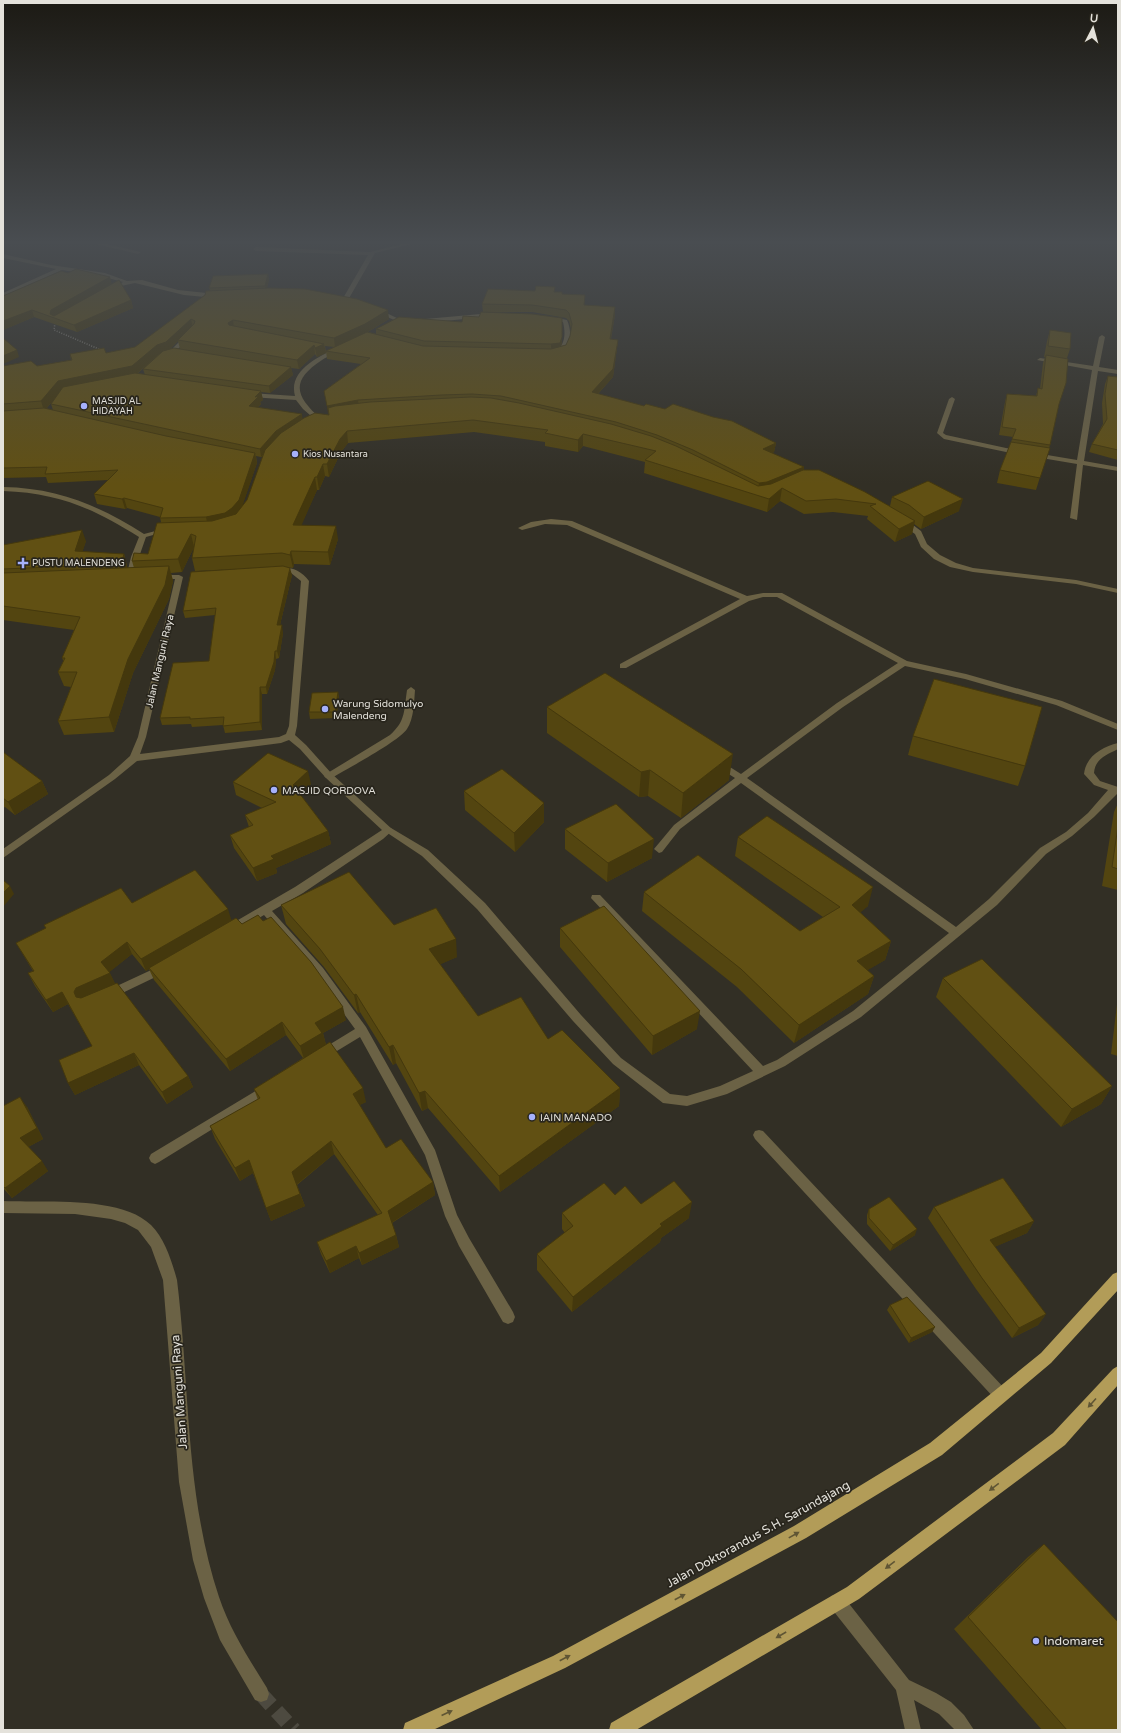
<svg xmlns="http://www.w3.org/2000/svg" width="1121" height="1733" viewBox="0 0 1121 1733" font-family="'Varela Round',sans-serif">
	<rect width="100%" height="100%" fill="#322f25"/>
	<g fill="none" stroke-linecap="round" stroke-linejoin="round">
		<!-- minor-tunnel -->
		<path stroke="#4d4a40" stroke-width="15" stroke-dasharray="15 8" stroke-linecap="butt" d="M261,1694L294,1730"/>
		<!-- path -->
		<path stroke="#85827a" stroke-width="1.5" stroke-dasharray="1 1.5" stroke-linecap="butt" d="M55,323L54,330L101,350"/>
		<!-- service -->
		<path fill="#6b6245" fill-rule="evenodd" d="M551,519L572,521L747,596L763,593H782L907,661L966,674L1062,701L1118,724V730L1056,705L965,679L905,666L843,707L747,778L956,927L989,899L1040,848L1066,832L1088,813L1108,790L1094,785L1084,774C1086,756 1102,747 1118,743V749C1106,755 1095,759 1094,773L1100,781L1118,787V793L1094,817L1072,836L1046,854L997,905L861,1017L785,1066L727,1094L687,1106L663,1103L613,1064L573,1021L477,909L422,856L383,830L388,827L391,828L428,850L485,903L581,1015L621,1058L670,1094L687,1096L720,1086L753,1071L591,898L592,895H600L763,1066L777,1060L853,1011L949,933L741,783L680,829L662,852L659,853L654,849L674,825L735,778L716,766L714,764L716,762H722L741,774L837,703L898,663L777,597H763L749,601L626,668H620V664L740,599L567,525L545,524L522,530L518,528L531,522Z
			M411,687L415,690C414,702 414,718 407,729C398,742 348,768 332,778H326L324,776L326,774L390,735C406,721 404,710 407,690Z
			M759,1130L763,1131L1006,1390L1008,1395L1006,1400L1001,1402L996,1400L755,1139L753,1135L755,1131Z"/>
		<!-- minor -->
		<path fill="#6b6245" fill-rule="evenodd" d="M83,241H93L141,252L138,254Z
			M415,241H424L375,253L348,300L345,302L342,300L368,255L256,251L253,249L256,247L370,252Z
			M3,254L51,265L105,273L127,281L142,280L178,290L216,294L219,296L216,298L184,295L135,283L121,286L111,292L109,291V289L123,282L104,277L62,270L3,297V293L56,269L3,258Z
			M374,309H378L399,319L394,320L374,311Z
			M492,313L495,315L494,316L425,323L422,321L425,319Z
			M548,316L567,320C572,331 572,347 560,354L555,353C565,344 566,335 563,322L546,319L545,318Z
			M186,335L191,336L173,354H169V352Z
			M1102,335L1105,337L1099,367L1118,370V374L1098,371L1084,461L1118,467V471L1083,465L1077,520L1070,518L1077,464L1006,452L944,439L937,433L949,399L952,397L955,399L943,433L946,435L1006,448L1077,460L1092,370L1037,360L1040,358L1093,366L1099,337Z
			M336,348L341,349C336,354 328,356 322,360C290,381 295,396 321,419V421H317L303,409L296,400L249,397L246,395L249,393L295,396C288,371 318,357 336,348Z
			M3,487C58,488 98,505 144,534L167,528L171,530L146,537L139,557L134,578L130,580H127L126,578L131,557L139,537C93,508 58,493 3,491Z
			M899,519H905L921,531L927,544L940,555L956,563L973,568L1076,580L1118,589V593L1076,584L973,572L950,567L934,559L921,547L915,534L899,523Z
			M276,568C290,566 301,570 309,581L297,726L295,735L306,745L332,774L393,830L383,839L303,893L272,911L323,968L366,1027L435,1150L457,1215L469,1238L513,1312L515,1317L513,1322L508,1324L503,1322L459,1246L445,1216L425,1155L360,1037L327,1057L323,1059L319,1057L317,1054L319,1051L355,1029L315,974L264,915L234,933H226L225,930L226,927L295,887L382,830L326,778L300,749L289,740L281,743L137,761L115,779L3,858V849L109,775L130,756L138,737L175,579H156V575H179L183,577L146,737L140,754L279,737L286,734L289,726L301,581L291,573L276,572Z
			M162,965L166,966L167,969L166,972L114,997L110,998L106,997L104,994L106,991Z
			M267,1084L271,1085L273,1089L271,1093L159,1162L155,1164L151,1162L149,1158L151,1154Z
			M3,1201C43,1203 121,1195 151,1225C165,1239 172,1262 177,1280C190,1386 185,1495 219,1597C230,1630 249,1659 267,1688L269,1694L267,1700L261,1702L255,1700L220,1640L204,1598L193,1560L179,1482L163,1280L151,1247L138,1230L125,1223L111,1219L75,1214L3,1213Z
			M837,1594L843,1596L909,1680L936,1693L951,1702L964,1715L974,1730H955L939,1714L914,1700L921,1730H905L896,1690L831,1608L829,1602L831,1596Z"/>
		<!-- trunk -->
		<path fill="#b29c58" fill-rule="evenodd" d="M1118,1272V1290L1051,1363L942,1455L806,1538L565,1668L433,1730H403L405,1723L553,1656L794,1526L930,1443L1041,1353L1113,1274Z
			M1118,1366V1385L1065,1445L859,1599L636,1730H609L611,1723L847,1587L1053,1433L1113,1369Z"/>
	</g>
	<!-- wall -->
	<path fill="#534510" fill-rule="evenodd" d="M68,273L110,277L111,284L131,300L133,308L77,332L34,317L3,330V296Z
		M268,274L269,280L267,288L389,319L368,332L376,334V329L562,343L561,346L566,345L570,336L571,329L569,321L566,318L532,312H483L482,304L555,292H562V294L585,305L615,315L611,339L618,340L617,348L613,377L598,394L776,443L774,452L772,453L804,467L803,470L890,506L892,497L959,511L921,529L914,524L912,534L895,542L867,519L868,516L833,512L804,514L780,501L767,512L644,473L645,462L583,446L578,452L545,446V442L474,432L348,443L341,452L329,477L325,476L319,490H317L301,525L338,539L330,565L294,564L293,568L285,567L292,575L280,625L283,633L279,658L276,659L275,670L267,694H262V730L225,733L223,725L192,727L191,724L162,725L160,718L209,661L215,615L185,618L183,611L262,568L195,571L192,558L194,547L182,572L171,573L173,581L169,599L133,673L114,732L64,735L58,721L71,687L64,686L58,672L64,662L62,658L74,630L3,620V545L86,541L82,552L124,554L127,566V568H134L132,561L148,554L161,522L160,517L127,508L125,509L97,504L94,494L108,480L48,483L46,477L3,478V366H37L71,360L70,354L106,353L135,347L205,295L210,290L209,288ZM178,341L180,349H170ZM325,346L334,347L326,351L327,359L361,364L324,391L329,415L302,419L258,407L261,404L260,402L263,400L261,392L270,393L293,375L291,368L299,369L315,354L317,357L326,353ZM160,353L143,369L145,375L137,374ZM61,391L51,404L53,410L46,409ZM256,456L261,457L263,456L247,500L242,506L257,463Z
		M1050,330L1070,349L1067,358L1059,404L1050,445L1036,490L997,483L1000,470L1013,437L999,435L1005,402L1007,394L1036,396L1038,388L1040,389L1043,363L1045,357H1044L1047,341Z
		M1108,376L1118,377V460L1089,452L1092,444L1103,424L1102,403L1105,384Z
		M338,692L339,699L336,718L310,719L309,712Z
		M547,707L729,780L681,818L648,796L639,797L547,733Z
		M913,736L1025,766L1018,786L908,755Z
		M3,752L42,781L48,794L15,815L5,807L3,808Z
		M233,782L311,784L300,794L328,831L331,844L276,868L277,873L257,881L234,848L230,835L249,827L245,815L262,808L236,795Z
		M464,791L544,822L515,852L465,810Z
		M1118,803V890L1102,886L1114,812Z
		M565,829L652,858L607,882L565,849Z
		M738,837L868,906L860,912L891,941L885,960L867,970L874,976L868,994L794,1043L737,987L642,911L644,892L800,931L823,917L735,856Z
		M132,903L232,920L242,924L346,1020L323,1033L326,1045L366,1102L359,1105L386,1148L433,1182L435,1195L392,1223L396,1235L399,1247L362,1265L359,1258L330,1273L321,1254L317,1242L378,1215L334,1154L297,1185L305,1206L271,1221L253,1173L240,1181L215,1139L210,1126L258,1100L254,1089L303,1058L286,1035L230,1071L154,980L149,969L146,971L132,954L109,972L115,984L188,1076L193,1087L167,1104L139,1065L75,1095L68,1083L92,1046L68,1004L53,1012L35,986L28,973L33,971L16,943L46,929L44,925Z
		M281,905L394,925L457,957L440,964L478,1016L548,1039L620,1088L619,1106L500,1192L428,1108L422,1111L396,1063L393,1065L360,1012L358,1013L324,967L286,924Z
		M560,928L697,1029L652,1055L560,947Z
		M943,978L1112,1086L1101,1104L1061,1127L936,997Z
		M1118,996V1056L1111,1054Z
		M3,1106L27,1107L43,1139L28,1147L48,1171L12,1198L3,1188Z
		M615,1195L641,1204L689,1218L661,1238L660,1242L572,1312L537,1270V1254L565,1233L562,1229V1213Z
		M934,1207L1034,1221L1027,1233L994,1247L1046,1314L1038,1325L1012,1338L976,1289L928,1218Z
		M869,1209L915,1235L890,1251L867,1224V1215Z
		M890,1305L935,1327L932,1332L909,1343L887,1310Z
		M1044,1544L1118,1730H1042L954,1629L1028,1557Z"/>
	<!-- shaded-wall -->
	<path fill="#44380d" d="M268,274L269,280L266,291L265,286Z
		M110,277L112,285L53,318L50,314L51,310Z
		M131,300L133,308L77,332L74,325Z
		M615,307V315L609,347L610,339Z
		M32,310L34,317L3,330V321Z
		M388,310L389,319L366,333L335,347L334,338Z
		M191,319L193,328L178,340V341L168,351L159,354L134,376L61,391L44,411L41,401L58,381L157,345Z
		M233,320L234,329L230,332L228,323Z
		M562,337V343L560,349L551,350V344Z
		M618,340L617,348L613,377L592,400V392Z
		M324,344L326,353L317,357L315,348Z
		M314,345L315,354L299,369L297,360Z
		M17,350L19,357L3,364V356Z
		M291,367L293,375L270,393L269,386Z
		M261,391L263,400L260,402L261,404L251,414L249,406L255,397Z
		M358,400L359,408H328V414L327,406Z
		M302,414L303,423L277,439L261,457L260,449L276,431Z
		M347,431L348,443L341,452L329,477L327,464L340,439Z
		M583,434V446L578,452V440Z
		M776,443L774,452L762,457L763,449Z
		M255,453L257,463L241,510L235,518L208,527L206,517Z
		M323,464L325,476L319,490L317,477Z
		M804,467L803,476L758,491L759,483Z
		M315,477L317,490L296,538L293,525Z
		M782,488L780,501L767,512L769,499Z
		M124,498L127,508L125,509L122,499Z
		M963,499L959,511L921,529L924,517Z
		M915,521L912,534L895,542L899,529Z
		M336,526L338,539L330,565L328,552Z
		M82,530L86,541L79,563L75,551Z
		M191,534L194,547L182,572L178,559Z
		M291,551L294,564L293,568L290,555Z
		M124,554L127,566L125,576L121,564Z
		M169,566L173,581L169,599L133,673L114,732L109,717L128,659Z
		M290,568L292,575L278,633L277,625Z
		M282,625L283,633L279,658L277,651Z
		M275,651L276,659L275,670L267,694L266,687Z
		M260,687L262,694V730L260,722Z
		M338,692L339,699L336,718L335,712Z
		M733,754L729,780L681,818L683,793Z
		M650,770L648,796L639,797L641,772Z
		M308,771L311,784L296,798L293,785Z
		M42,781L48,794L15,815L8,802Z
		M544,803V822L515,852L514,833Z
		M328,831L331,844L276,868L277,873L257,881L253,868L271,856Z
		M654,839L652,858L607,882L608,863Z
		M10,886L14,894L3,907V893Z
		M873,887L868,906L847,924L852,905Z
		M228,909L232,922L149,968V969L146,971L141,959Z
		M456,939L457,957L432,968L429,949Z
		M891,941L885,960L851,980L857,961Z
		M127,942L132,954L107,974L101,962Z
		M110,973L116,985L80,1004L74,992L76,988Z
		M874,976L868,994L794,1043L799,1025Z
		M62,992L68,1004L53,1012L46,1000Z
		M356,994L360,1012L358,1013L354,995Z
		M343,1007L346,1020L323,1033L326,1045L304,1059L300,1046L315,1023Z
		M700,1011L697,1029L652,1055L653,1036Z
		M282,1022L286,1035L230,1071L226,1059Z
		M393,1045L396,1063L393,1065L389,1047Z
		M134,1053L139,1065L75,1095L68,1083Z
		M188,1076L193,1087L167,1104L162,1092Z
		M1112,1086L1101,1104L1061,1127L1072,1109Z
		M363,1088L366,1102L356,1107L353,1094Z
		M620,1088L619,1106L500,1192L499,1176Z
		M425,1091L428,1108L422,1111L419,1093Z
		M20,1097L27,1107L43,1139L26,1148L20,1138Z
		M331,1141L334,1154L296,1185L292,1172Z
		M249,1160L253,1173L240,1181L235,1168Z
		M42,1161L48,1171L12,1198L5,1188Z
		M433,1182L435,1195L391,1223L388,1211Z
		M300,1194L305,1206L271,1221L266,1208Z
		M692,1202L689,1218L661,1238L660,1242L572,1312L573,1297L660,1224Z
		M1034,1221L1027,1233L983,1252L990,1240Z
		M917,1229L915,1235L890,1251L893,1245Z
		M396,1235L399,1247L362,1265L359,1253Z
		M356,1246L359,1258L330,1273L326,1261Z
		M1046,1314L1038,1325L1012,1338L1019,1328Z
		M935,1327L932,1332L909,1343L911,1338Z"/>
	<!-- building -->
	<path fill="#615013" stroke="#44380d" d="M76,269L110,277L51,310L50,314L54,316L119,280L131,300L74,325L32,310L3,321V296L61,271L68,273Z
		M268,274L265,286L209,288L213,276Z
		M536,286L555,287L554,292H562V294L585,295L584,305L615,307L610,339L618,340L613,369L592,392L644,406L646,404L665,409L673,404L713,417L732,421L776,443L763,449L804,467L767,482L759,483L693,450L657,435L616,422L501,396L472,394L441,395L358,400L327,406L324,391L370,358L326,351L367,332L423,346L551,349L566,345L570,336L572,324L569,313L566,310L532,305L482,304L488,289L535,291Z
		M269,288L305,289L357,299L388,310L365,324L334,338L233,320L228,323L229,325L324,344L315,348L314,345L297,360L178,340L194,324L195,321L191,319L166,342L157,345L132,366L58,381L41,401L3,404V366L31,361L37,366L72,360L70,354L104,348L106,353L135,347L205,295L206,291Z
		M481,312L532,314L562,318V337L560,343L551,344L424,341L376,329L399,317L462,322L463,316L479,317Z
		M1050,330L1071,333L1070,349L1048,346Z
		M3,338L17,350L3,356Z
		M174,348L291,367L269,386L143,369L163,351Z
		M1046,355L1068,359L1066,383L1059,404L1050,445L1012,439L1016,429L1002,427L1007,394L1037,396L1038,388L1042,389Z
		M135,373L261,391L255,397L259,396L249,406L302,414L276,431L260,449L51,404L63,387Z
		M1108,376L1118,377V450L1092,444L1107,419L1105,394Z
		M471,397L491,398L519,403L611,424L651,436L676,446L758,486L771,484L803,470H819L865,492L915,521L899,529L870,506L876,504L836,499L806,501L782,488L769,499L645,460L656,451L583,434L578,440L545,433L548,430L473,420L347,431L340,439L327,464H323L317,477H315L293,525L336,526L328,552L291,551L290,555L282,553L192,558L196,536L191,534L178,559L132,561L134,553L148,554L157,523L212,521L236,514L247,500L265,450L281,433L304,418L315,413L329,415L328,408L335,406L370,402Z
		M44,408L166,436L255,453L239,500L232,508L225,513L206,517L160,518L163,508L124,498L122,499L94,494L118,470L45,474L47,467L3,468V411Z
		M1011,442L1050,448L1040,478L1000,470Z
		M928,481L963,499L924,517L909,505L892,497Z
		M82,530L75,551L124,554L121,564L3,569V545Z
		M169,566L165,585L128,659L109,717L58,721L77,672H58L65,658H62L80,617L3,606V573Z
		M283,566L290,568L277,625H282L277,651H275L274,662L266,687H260V722L223,726L224,717L190,719V717L160,718L173,663L209,661L216,608L183,611L191,572Z
		M605,673L733,754L683,793L650,770L641,772L547,707Z
		M934,679L1042,707L1025,766L913,736Z
		M338,692L335,712H309L312,693Z
		M3,752L42,781L8,802L3,798Z
		M268,753L308,771L293,785L328,831L271,856L274,859L253,868L230,835L253,825L245,815L276,802L233,782Z
		M502,769L544,803L514,833L464,791Z
		M616,804L654,839L608,863L565,829Z
		M767,816L873,887L852,905L891,941L857,961L874,976L799,1025L741,969L644,892L698,855L800,931L840,907L738,837Z
		M1118,826V869L1112,867Z
		M195,870L228,909L141,959L127,942L101,962L110,973L76,988L74,992L76,997L81,998L117,983L188,1076L162,1092L134,1053L68,1083L59,1060L92,1046L62,992L46,1000L28,973L34,971L16,943L46,928L44,925L121,888L132,903Z
		M349,872L394,925L436,908L456,939L429,949L478,1016L521,997L548,1039L562,1030L620,1088L499,1176L425,1091L419,1093L393,1045L389,1047L356,994L354,995L320,949L281,905Z
		M3,880L10,886L3,893Z
		M604,906L700,1011L653,1036L560,928Z
		M258,915L263,921L271,917L311,962L343,1007L315,1023L322,1033L300,1046L282,1022L226,1059L149,968L236,918L242,924Z
		M982,959L1112,1086L1072,1109L943,978Z
		M330,1042L363,1088L353,1094L386,1148L401,1139L433,1182L388,1211L396,1235L359,1253L356,1246L326,1261L317,1242L382,1213L331,1141L292,1172L300,1194L266,1208L249,1160L235,1168L210,1126L260,1098L254,1089Z
		M20,1097L37,1128L20,1138L42,1161L5,1188L3,1186V1106Z
		M1003,1178L1034,1221L990,1240L1046,1314L1019,1328L982,1278L934,1207Z
		M674,1181L692,1202L660,1224L662,1226L573,1297L537,1254L573,1226L562,1213L604,1183L615,1195L625,1186L641,1204Z
		M889,1197L917,1229L893,1245L869,1218V1209Z
		M907,1297L935,1327L911,1338L890,1305Z
		M1044,1544L1118,1622V1730H1067L968,1617Z"/>
	<!-- one-way arrows -->
	<defs><path id="oneway-solid" d="M-6-.8H1V-3.2L6.5 0L1 3.2V.8H-6Z"/></defs>
	<g fill="#5f5534">
		<use href="#oneway-solid" transform="translate(1092 1403) rotate(132)"/>
		<use href="#oneway-solid" transform="translate(994 1487) rotate(143)"/>
		<use href="#oneway-solid" transform="translate(794 1535) rotate(-29)"/>
		<use href="#oneway-solid" transform="translate(890 1565) rotate(143)"/>
		<use href="#oneway-solid" transform="translate(680 1597) rotate(-28)"/>
		<use href="#oneway-solid" transform="translate(781 1635) rotate(150)"/>
		<use href="#oneway-solid" transform="translate(565 1658) rotate(-28)"/>
		<use href="#oneway-solid" transform="translate(447 1713) rotate(-25)"/>
	</g>
	<!-- sky -->
	<linearGradient id="sky" x2="0" y2="1"><stop stop-color="#1c1a14"/><stop offset="0.5" stop-color="#494d51"/><stop offset="1" stop-color="#494d51" stop-opacity="0"/></linearGradient>
	<rect width="1121" height="484" fill="url(#sky)"/>
	<!-- markers -->
	<g fill="#a6b1fc" stroke="#28251c" stroke-width="1.5">
		<circle cx="84" cy="406" r="4"/>
		<circle cx="295" cy="454" r="4"/>
		<path d="M21 557h4v4h4v4h-4v4h-4v-4h-4v-4h4z"/>
		<circle cx="325" cy="709" r="4"/>
		<circle cx="274" cy="790" r="4"/>
		<circle cx="532" cy="1117" r="4"/>
		<circle cx="1036" cy="1641" r="4"/>
	</g>
	<g text-anchor="middle" stroke-width="3.5" stroke-linejoin="round" paint-order="stroke">
		<!-- far-poi labels -->
		<g font-size="9" fill="#e4e2db" stroke="#28251c" text-anchor="start">
			<text x="92" y="404">MASJID AL<tspan x="92" dy="10">HIDAYAH</tspan></text>
			<text x="303" y="457">Kios Nusantara</text>
			<text x="32" y="566">PUSTU MALENDENG</text>
		</g>
		<!-- street labels -->
		<g font-size="10" fill="#e4e2db" stroke="#28251c">
			<text transform="translate(159 661) rotate(-77)" y="4">Jalan Manguni Raya</text>
		</g>
		<!-- poi labels -->
		<g font-size="10" fill="#e4e2db" stroke="#28251c" text-anchor="start">
			<text x="333" y="707">Warung Sidomulyo<tspan x="333" dy="12">Malendeng</tspan></text>
			<text x="282" y="794">MASJID QORDOVA</text>
			<text x="540" y="1121">IAIN MANADO</text>
		</g>
		<!-- near-street labels -->
		<g font-size="12" fill="#e4e2db" stroke="#28251c">
			<text transform="translate(179 1392) rotate(-94)" y="4">Jalan Manguni Raya</text>
			<text transform="translate(758 1534) rotate(-29)" y="4">Jalan Doktorandus S.H. Sarundajang</text>
		</g>
		<!-- near-poi labels -->
		<g font-size="12" fill="#e4e2db" stroke="#28251c" text-anchor="start">
			<text x="1044" y="1645">Indomaret</text>
		</g>
	</g>
	<!-- border -->
	<rect width="1121" height="1733" fill="none" stroke="#e4e2db" stroke-width="8"/>
	<!-- north arrow -->
	<g transform="translate(1093 28) rotate(6)" stroke="#28251c" stroke-width="3" paint-order="stroke">
	<path d="M0-3L7 15L0 10L-7 15Z" fill="#e4e2db"/>
	<text y="-6" font-size="11" font-weight="bold" text-anchor="middle" fill="#e4e2db">U</text>
	</g>
</svg>
